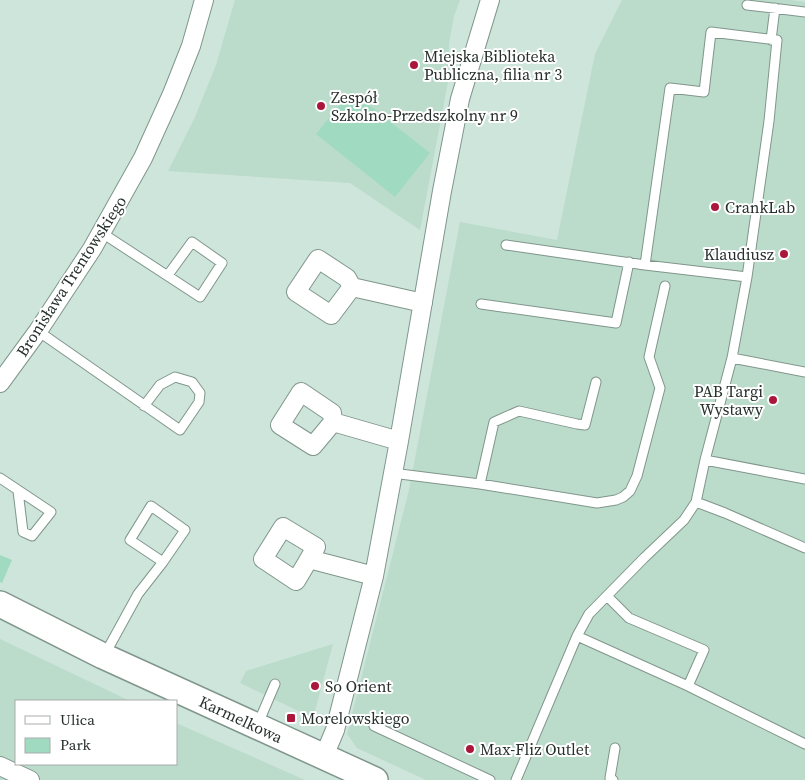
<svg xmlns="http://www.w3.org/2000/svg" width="805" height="780" viewBox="0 0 805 780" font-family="'Source Serif 4',serif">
	<rect width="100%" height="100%" fill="#cde5da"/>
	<!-- built -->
	<path fill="#bbdbcb" d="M235,0H460L454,16L449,43L448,82L420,230L350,183L168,171L195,117L216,65Z
		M622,0H791L805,2V780H426L357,748L347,734L409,490L460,222L557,240L595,54Z
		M0,639L130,701H16V764H176V723L305,780H0Z
		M333,644L313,718L240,683L246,671Z"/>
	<!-- green -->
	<path fill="#a0dbc1" d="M351,91L430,153L395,197L316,134Z
		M0,555L12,560L2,583L0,582Z"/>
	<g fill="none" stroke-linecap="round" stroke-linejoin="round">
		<defs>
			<path id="lane" d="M747,5L805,12
				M771,40L775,8
				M102,233L200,297L222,263L192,242L168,275
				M506,245L645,265
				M481,304L616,323L629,262
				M38,331L180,430L199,402L200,393L192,382L175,377L160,385L144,406
				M732,358L805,372
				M705,460L805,479
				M392,473L480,484L597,503L616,500L623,497L630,491L637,476L660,388L649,357L665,286
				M0,478L51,512L32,536L23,532L18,491
				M480,484L494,422L519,411L577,424L585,425L596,382
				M696,502L725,513L805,548
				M607,596L629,618L704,650L688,686
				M577,636L688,686L805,744
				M104,656L138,594L163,562L185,530L151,506L130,540L163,562
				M257,726L275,684
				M374,726L490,780
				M516,780L577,636L589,614L644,558L684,520L696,502L705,460L732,358L747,277L769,121L777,40L711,32L704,92L670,88L645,265L747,277
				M613,780L610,778L615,748"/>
			<path id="street" d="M352,287L331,315L296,292L318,259L347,278L352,287L423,303
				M0,383L38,331L92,249L143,158L172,94L191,46L204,0
				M333,422L313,446L280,425L301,392L332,413L333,422L399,441
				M309,559L296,581L263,559L283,527L316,547L309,559L374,576
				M324,756L335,730L374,576L399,441L442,191L460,99L490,0
				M0,766L30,780"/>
			<path id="secondary" d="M0,604L103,656L375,780"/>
		</defs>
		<!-- lane casing -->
		<use href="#lane" stroke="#80968c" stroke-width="11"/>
		<!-- street casing -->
		<use href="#street" stroke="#80968c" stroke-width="20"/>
		<!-- secondary casing -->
		<use href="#secondary" stroke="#80968c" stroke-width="28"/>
		<!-- lane -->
		<use href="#lane" stroke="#fff" stroke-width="9"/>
		<!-- street -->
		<use href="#street" stroke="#fff" stroke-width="18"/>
		<!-- secondary -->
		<use href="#secondary" stroke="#fff" stroke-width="25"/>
	</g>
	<!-- markers -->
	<g fill="#ab163b" stroke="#fff" stroke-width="2">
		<circle cx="414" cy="65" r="5"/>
		<circle cx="321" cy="106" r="5"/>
		<circle cx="715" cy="207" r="5"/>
		<circle cx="784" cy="254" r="5"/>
		<circle cx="773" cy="400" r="5"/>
		<circle cx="315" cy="686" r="5"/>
		<rect x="286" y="713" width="10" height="10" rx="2.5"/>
		<circle cx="470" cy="749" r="5"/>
	</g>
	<g text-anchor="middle" stroke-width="4" stroke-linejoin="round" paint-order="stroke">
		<!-- poi labels -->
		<g font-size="16" fill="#27302c" stroke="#fff" text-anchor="start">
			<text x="424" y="62">Miejska Biblioteka<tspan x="424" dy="18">Publiczna, filia nr 3</tspan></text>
			<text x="331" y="103">Zespół<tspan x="331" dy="18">Szkolno-Przedszkolny nr 9</tspan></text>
			<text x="725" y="213">CrankLab</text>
			<text x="774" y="260" text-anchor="end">Klaudiusz</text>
			<text x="763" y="397" text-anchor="end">PAB Targi<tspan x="763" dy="18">Wystawy</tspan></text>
			<text x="325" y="692">So Orient</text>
			<text x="301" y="724">Morelowskiego</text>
			<text x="480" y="755">Max-Fliz Outlet</text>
		</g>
		<!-- street labels -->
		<g font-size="16" fill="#27302c" stroke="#fff">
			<text transform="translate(71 276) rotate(-57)" y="6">Bronisława Trentowskiego</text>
			<text transform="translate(241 719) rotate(25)" y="6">Karmelkowa</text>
		</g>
	</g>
	<!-- legend -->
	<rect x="15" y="700" width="162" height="65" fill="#ffffff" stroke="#a9acab"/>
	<rect x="25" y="716" width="25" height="8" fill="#ffffff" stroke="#a9acab"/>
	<text x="60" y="725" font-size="15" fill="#27302c">Ulica</text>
	<rect x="25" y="738" width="25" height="15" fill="#a0dbc1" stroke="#a9acab"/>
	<text x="60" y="750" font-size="15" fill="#27302c">Park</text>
</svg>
